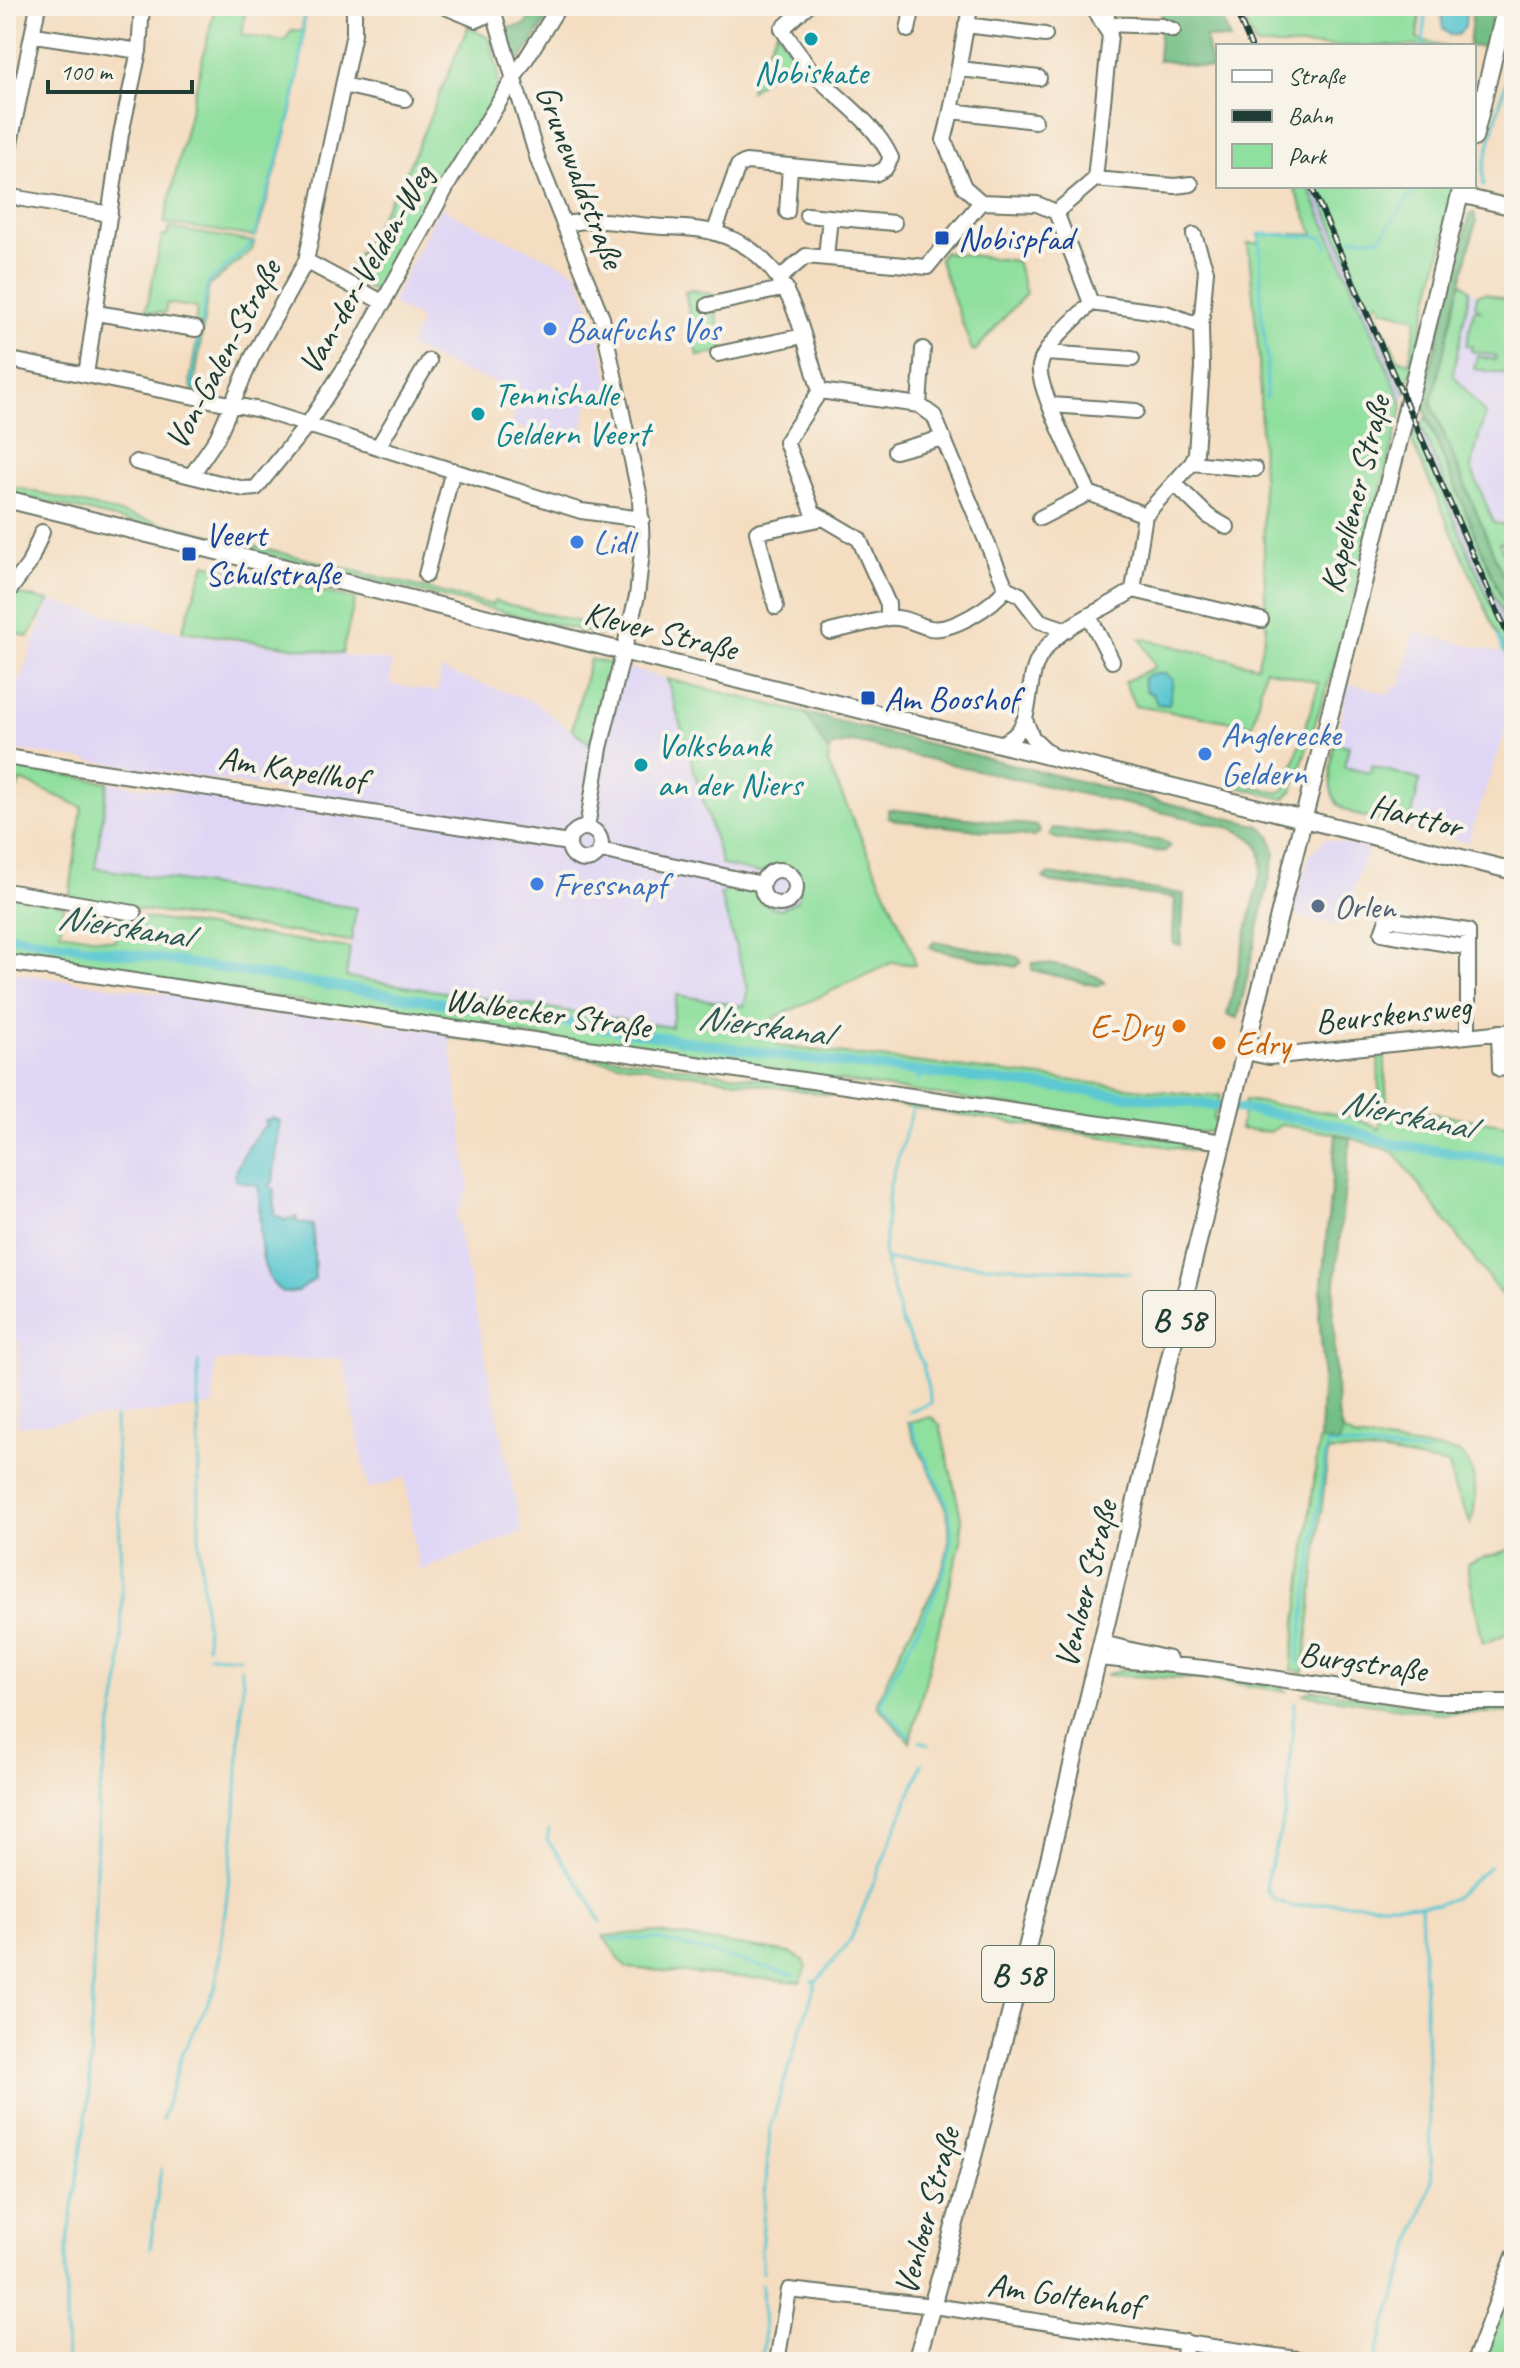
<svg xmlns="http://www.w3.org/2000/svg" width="1520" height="2368" viewBox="0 0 1520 2368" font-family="Caveat,sans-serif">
	<rect width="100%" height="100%" fill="#f7f3e8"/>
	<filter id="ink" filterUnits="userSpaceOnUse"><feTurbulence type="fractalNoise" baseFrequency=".0125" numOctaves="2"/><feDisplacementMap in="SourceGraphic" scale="16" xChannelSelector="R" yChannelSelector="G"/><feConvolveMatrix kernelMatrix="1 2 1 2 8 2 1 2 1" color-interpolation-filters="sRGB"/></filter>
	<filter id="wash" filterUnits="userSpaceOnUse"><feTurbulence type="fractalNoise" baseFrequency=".006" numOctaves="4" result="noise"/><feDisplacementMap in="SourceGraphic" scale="32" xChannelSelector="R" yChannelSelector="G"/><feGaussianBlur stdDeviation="1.8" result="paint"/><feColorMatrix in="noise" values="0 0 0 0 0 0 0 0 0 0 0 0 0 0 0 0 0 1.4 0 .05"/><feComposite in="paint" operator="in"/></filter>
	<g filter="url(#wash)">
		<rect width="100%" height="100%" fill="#f4ddc1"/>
		<!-- built -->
		<path fill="#dfd5f5" d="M440,206L466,221L577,272L596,323L614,403L588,400L580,446L511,425L521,390L462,372L409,346L421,320L391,304Z
			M1461,281L1477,295L1485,293L1514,302L1507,350L1514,360V579L1431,403Z
			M49,601L183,633L392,662L390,684L437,692L441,670L534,702L592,746L621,666L667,679L722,865L759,873L778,865L790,867L801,882L800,896L795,903L781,909L769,906L754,890L721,894L748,989L744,1006L677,995L672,1027L345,976L355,908L95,868L108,782L368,820L371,803L6,748V720Z
			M1414,632L1507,654L1514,672V732L1505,731L1468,843L1344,811L1333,800L1329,787L1347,683L1390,694L1393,685L1400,687Z
			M1325,839L1368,849L1341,926L1306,919L1292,911L1310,854Z
			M6,972L449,1033L469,1187L456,1216L522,1532L419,1571L405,1477L368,1489L343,1359L215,1361L213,1406L17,1426L19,1341L6,1340Z"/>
		<!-- industrial -->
		<path fill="#c3c1db" d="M1308,186H1316L1406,393L1403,404Z
			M1420,425L1514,640V657L1415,430Z"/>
		<!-- green -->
		<path fill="#8fdf9e" stroke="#578e69" stroke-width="2" fill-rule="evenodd" d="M215,6H246L242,35L284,41L292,30L302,31L304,6C306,85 278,162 256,237L164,223Z
			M1238,6H1421L1417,39L1446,46H1256Z
			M468,27L489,38L498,71V85L492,102L387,284L377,292L345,278L409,166Z
			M777,30L793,55L750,91L751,85Z
			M1293,186H1308L1403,404L1341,645L1293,790L1284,799L1233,786L1234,781L1279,793L1286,788L1319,683L1265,669L1253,725L1135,706L1124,682L1155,667L1140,638L1257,666L1266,630L1259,358L1248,243H1259V234H1314Z
			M1316,186H1457L1406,393ZM1379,301L1382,309L1417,318L1409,363L1398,359L1373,305Z
			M169,228L254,242L252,250L209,286L195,381L197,387L215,391L213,395L193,391L190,380L199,327L195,326L197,308L167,303L165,313L146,311L162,236H167Z
			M944,252L1016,261L1026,293L975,351L972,350L939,259Z
			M1461,281L1470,290L1453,374L1485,414L1471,468L1494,523L1512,526V541L1499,543L1508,565L1514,566V579L1503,577L1431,403Z
			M693,290L712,294L724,351L698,356L685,292Z
			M1485,293L1514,302L1507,350L1514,360V375L1474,369L1477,356L1495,360L1496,356L1471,351L1472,346L1466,345L1474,310H1480L1475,306L1477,295Z
			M1426,418L1511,620L1514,612V640L1420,425Z
			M1415,430L1514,657V672L1411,440Z
			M6,485L493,605L494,601L612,630L599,635L6,492Z
			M205,564L355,599L342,654L182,631Z
			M13,593L49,601L28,637L6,629V601Z
			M590,659L621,666L598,758L592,746L572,729Z
			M667,679L805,713L829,753L828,764L913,953L915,965L893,962L774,1018L777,1046L1204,1096L1221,1095L1213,1119L1217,1121L1213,1131L1194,1133L6,958V894L64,905L60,932L115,941L119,914L350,948L346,977L671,1027L677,995L744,1006L748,989L720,894L728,891L726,883L754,890L769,906L781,909L798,900L801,882L795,871L783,865L759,873L722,865Z
			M1334,743L1349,746L1344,767L1370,773L1372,766L1420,780L1409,828C1345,811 1320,819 1334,743Z
			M6,766L108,782L95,868L356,908L351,941L69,899L82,807L21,780L16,791L6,787Z
			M449,1033L1194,1143L1203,1146L1204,1152L448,1037Z
			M1384,1046L1387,1106L1514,1126V1312L1394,1152L1338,1134L1281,1125L1270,1132L1240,1129L1245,1100L1349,1116L1380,1129L1378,1048Z
			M931,1417L940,1425L962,1521L961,1541L910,1742L878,1707L877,1702C887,1681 895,1659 906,1639C927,1601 958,1558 947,1513C939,1480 917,1454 908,1422Z
			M1342,1431L1356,1438L1458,1452C1479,1467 1477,1502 1471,1524L1454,1488L1449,1465L1385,1453L1328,1451L1304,1672L1291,1670L1319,1440L1339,1444Z
			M1514,1548V1630L1483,1644L1467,1564Z
			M1123,1669L1202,1673L1279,1685L1286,1691L1199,1679L1106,1675Z
			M1314,1690L1444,1709L1514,1707V1712L1444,1714L1304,1694Z
			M651,1932L791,1953L803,1960L806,1969L801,1982L626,1968L603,1936Z
			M1514,2274V2330L1503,2362H1482Z"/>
		<!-- forest -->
		<path fill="#73be85" stroke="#497e5c" stroke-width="2" d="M537,6H556L519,62L514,63L504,28L525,25Z
			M1162,6H1218L1230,40L1205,37L1212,69L1158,60Z
			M1473,6H1493L1488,47L1469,46Z
			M1474,213L1476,222L1431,403L1503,576L1514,579L1511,622L1421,402L1470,214Z
			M805,713L1260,826L1271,837L1275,854L1238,1018L1227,1015L1261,871C1264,845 1254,837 1231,828L854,742L832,746L829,753Z
			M888,809L1037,826L1040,832L1034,837L895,820L888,817Z
			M1053,828L1164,841L1170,847L1164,852L1058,839L1049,835Z
			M1049,874L1184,894L1181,945L1174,944L1173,939L1175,898L1053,883L1043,878Z
			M934,941L1017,957L1022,962L1016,967L937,950L930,947Z
			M1032,963C1045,961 1100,973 1105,983L1098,986L1036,971L1032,970Z
			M1336,1134L1350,1138L1333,1303L1337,1410L1342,1431L1339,1444L1320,1440L1323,1360L1319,1316Z"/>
		<!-- water -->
		<path fill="#5bc8d1" stroke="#3d8282" stroke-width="2" d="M1441,6H1466L1465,27L1458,35H1450L1443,29Z
			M1150,674H1166L1173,680L1169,705L1157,704L1153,694L1146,691L1143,679Z
			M273,1118L280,1121L273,1182L269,1186L274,1190L275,1215L284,1220L296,1217L297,1222L313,1225L315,1279L298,1291L283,1293C252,1271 263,1220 258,1186L235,1180C232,1169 257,1131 266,1126L265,1121Z"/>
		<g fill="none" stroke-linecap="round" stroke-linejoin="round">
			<!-- stream -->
			<path stroke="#5bc8d1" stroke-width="3" d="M1423,46L1426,6
				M1484,186L1483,170L1514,49
				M254,236C277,163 306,84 303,6
				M1352,238H1380L1410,196L1411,186
				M212,392L196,389L192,380L208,283L252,243
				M1266,397L1267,358L1261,311L1260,234L1323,237L1328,247
				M1498,637L1503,651
				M918,1081L919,1073
				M887,1260L1130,1273
				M198,1362L199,1537L207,1646
				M909,1411L931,1403L923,1365L901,1321L884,1253L889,1188L914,1105
				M208,1655L240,1657
				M1298,1663L1327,1444L1427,1453
				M1295,1702L1286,1811L1266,1881L1267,1891L1275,1900L1294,1907L1327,1903L1437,1905L1453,1898L1490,1866
				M909,1736L880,1705C901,1649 963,1571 949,1513C942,1481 919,1455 911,1423
				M920,1741L929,1745
				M549,1830L547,1840L585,1892L601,1922
				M610,1939H657L794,1975
				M812,1981L816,1982L850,1941L922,1764
				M162,2120L183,2052L216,1987L235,1828L243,1681L241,1668
				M150,2248L161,2169
				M763,2272L761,2252L770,2128L816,1982
				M66,2362V2255L89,2099L98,1801L121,1674L122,1591L115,1418
				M761,2362L764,2342L762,2284
				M1374,2362L1432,2180L1421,1906"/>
			<!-- canal -->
			<path stroke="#5bc8d1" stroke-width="10" d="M6,935L797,1058L1244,1109L1336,1125L1392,1144L1514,1162"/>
		</g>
	</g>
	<g filter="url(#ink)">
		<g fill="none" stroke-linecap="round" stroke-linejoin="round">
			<defs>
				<path id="minor" d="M354,6V33L306,261L252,358L217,438L191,476L244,489L256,488L308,424L359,346L451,179L559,6
					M443,6L477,20L494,12
					M492,6L538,160L602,318L640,498L642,552L637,596L600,748L587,828
					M971,6C959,51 957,95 944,140L964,187L981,202L1037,204L1056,212
					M1108,6L1106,24L1162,26L1173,30
					M966,25L1045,35
					M908,30L913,6
					M35,35L139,51
					M960,69L1039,78
					M343,85L405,99
					M952,111L1035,121
					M6,163L38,6
					M1095,179L1175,186L1191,184
					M1460,195L1514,208
					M6,196L110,214
					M787,212L790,167
					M807,215L894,223
					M565,225C592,216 624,224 651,226C671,228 693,227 712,232C790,252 799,325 820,391L919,405L934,416L1006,588L1020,595L1040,621L1067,630
					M714,233L738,166L746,162L875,174L885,169L891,158C875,123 841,101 815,75C803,61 793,44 782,29L807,6
					M1194,235L1206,271L1201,326
					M826,257L830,217
					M306,261L384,303
					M781,277L806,256L927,267L981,202
					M1091,303L1056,212L1095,179L1110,35L1092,6
					M708,305L786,288
					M96,313L196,329
					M1046,353L1132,359
					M718,354L803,336
					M6,359L260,410L581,511L642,519
					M86,375L121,134L139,51L142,6
					M820,391L786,442L813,512L859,539L888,604V618C903,616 915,624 930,628C952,632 993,606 1006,588
					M919,405L923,349
					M1051,405L1136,411
					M378,447L429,361
					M895,451L943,438
					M136,462L191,476
					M1192,463L1255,469
					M1175,484L1208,516L1227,527
					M1040,518L1089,493
					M426,575L453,470
					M1133,590L1261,620
					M6,595L29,564L42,532
					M776,607L757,532L824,518
					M1089,616L1112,661
					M830,632L888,618
					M1025,720L1032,737L1053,757
					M998,744C1038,733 1023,689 1038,660C1056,625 1103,612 1133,590L1145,515L1192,463L1196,453L1202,368L1201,326L1166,313L1091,303C1076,319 1045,343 1040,366C1036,387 1079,469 1089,493L1145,515
					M6,757L569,843
					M569 844a16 16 0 1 1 32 0a16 16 0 1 1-32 0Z
					M600,850L762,884
					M762 887a17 17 0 1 1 34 0a17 17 0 1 1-34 0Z
					M6,891L134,913
					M1466,947L1382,933L1387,919L1468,931V1035
					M6,962L1223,1142
					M1499,1032L1500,1069
					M1246,1052L1269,1057L1514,1031
					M1102,1643L1169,1659
					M1098,1658L1204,1668L1436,1702H1514
					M777,2362L789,2290L933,2306L1317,2362
					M1183,2362L1186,2342
					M1474,2362L1514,2256"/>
				<path id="major" d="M1474,138L1506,6
					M6,499L1514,871
					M916,2362C1010,2037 1086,1707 1165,1378C1260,980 1365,584 1462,186"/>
			</defs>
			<!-- minor casing -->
			<use href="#minor" stroke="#6a7565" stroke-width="18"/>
			<!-- major casing -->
			<use href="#major" stroke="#6a7565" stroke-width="20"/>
			<!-- minor -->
			<use href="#minor" stroke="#fff" stroke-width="14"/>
			<!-- major -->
			<use href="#major" stroke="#fff" stroke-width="16"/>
			<defs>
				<path id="rail" d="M1234,6L1251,46
					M1311,186L1514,649"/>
			</defs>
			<!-- rail casing -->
			<use href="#rail" stroke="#1f3d34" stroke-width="6"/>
			<!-- rail -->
			<use href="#rail" stroke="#f7f3e8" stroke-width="3" stroke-dasharray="9" stroke-linecap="butt"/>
		</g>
	</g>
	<!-- markers -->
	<g fill="#0f9aa8" stroke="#f7f3e8" stroke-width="3">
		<circle cx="811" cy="39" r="8"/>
		<circle cx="478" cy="414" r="8"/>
		<circle cx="641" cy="765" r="8"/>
	</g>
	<g fill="#1a4fb4" stroke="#f7f3e8" stroke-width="3">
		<rect x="934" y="230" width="16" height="16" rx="4"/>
		<rect x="181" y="546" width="16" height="16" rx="4"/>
		<rect x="860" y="690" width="16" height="16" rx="4"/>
	</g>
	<g fill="#3f7fe0" stroke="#f7f3e8" stroke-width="3">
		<circle cx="550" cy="329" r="8"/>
		<circle cx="577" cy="542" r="8"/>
		<circle cx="1205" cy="754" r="8"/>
		<circle cx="537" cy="884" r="8"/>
	</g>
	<circle fill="#5c6f8a" stroke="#f7f3e8" stroke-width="3" cx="1318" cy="906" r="8"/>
	<g fill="#e8710a" stroke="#f7f3e8" stroke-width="3">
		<circle cx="1179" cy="1026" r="8"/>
		<circle cx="1219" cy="1043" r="8"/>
	</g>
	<g text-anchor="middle" stroke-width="8" stroke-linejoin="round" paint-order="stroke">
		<!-- shield labels -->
		<g fill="#f7f3e8" stroke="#60746a" stroke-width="2">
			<rect x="1143" y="1291" width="72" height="56" rx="6"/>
			<rect x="982" y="1946" width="72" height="56" rx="6"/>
		</g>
		<g font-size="32" font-weight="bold" fill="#1f3d34">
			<text x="1179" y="1330">B 58</text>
			<text x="1018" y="1985">B 58</text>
		</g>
		<!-- culture labels -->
		<g font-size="34" fill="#0d838f" stroke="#f7f3e8" text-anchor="start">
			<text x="811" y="84" text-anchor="middle">Nobiskate</text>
			<text x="494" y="406">Tennishalle<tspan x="494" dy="39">Geldern Veert</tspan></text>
			<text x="657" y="757">Volksbank<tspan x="657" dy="39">an der Niers</tspan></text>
		</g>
		<!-- street labels -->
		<g font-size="34" fill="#1f3d34" stroke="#f7f3e8">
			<text transform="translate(581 176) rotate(69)" y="12">Grunewaldstraße</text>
			<text transform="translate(365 269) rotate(-60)" y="12">Van-der-Velden-Weg</text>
			<text transform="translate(222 354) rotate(-62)" y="12">Von-Galen-Straße</text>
			<text transform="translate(1354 494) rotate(-76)" y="12">Kapellener Straße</text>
			<text transform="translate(661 630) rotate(14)" y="12">Klever Straße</text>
			<text transform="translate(292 768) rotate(9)" y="12">Am Kapellhof</text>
			<text transform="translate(1416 815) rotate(14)" y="12">Harttor</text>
			<text transform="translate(548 1012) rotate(8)" y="12">Walbecker Straße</text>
			<text transform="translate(1393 1013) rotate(-6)" y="12">Beurskensweg</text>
			<text transform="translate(1085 1584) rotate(-76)" y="12">Venloer Straße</text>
			<text transform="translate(1363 1661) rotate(8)" y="12">Burgstraße</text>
			<text transform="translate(926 2211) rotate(-75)" y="12">Venloer Straße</text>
			<text transform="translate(1064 2294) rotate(8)" y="12">Am Goltenhof</text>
		</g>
		<!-- transit labels -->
		<g font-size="34" fill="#164399" stroke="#f7f3e8" text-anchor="start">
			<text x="958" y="250">Nobispfad</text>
			<text x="205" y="546">Veert<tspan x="205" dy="39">Schulstraße</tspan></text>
			<text x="884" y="710">Am Booshof</text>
		</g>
		<!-- shop labels -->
		<g font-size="34" fill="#366cbe" stroke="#f7f3e8" text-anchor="start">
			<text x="566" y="341">Baufuchs Vos</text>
			<text x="593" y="554">Lidl</text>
			<text x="1221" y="746">Anglerecke<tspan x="1221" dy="39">Geldern</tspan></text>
			<text x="553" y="896">Fressnapf</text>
		</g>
		<!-- service labels -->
		<g font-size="34" fill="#4e5e75" stroke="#f7f3e8" text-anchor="start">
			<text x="1334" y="918">Orlen</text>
		</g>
		<!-- food labels -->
		<g font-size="34" fill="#c56008" stroke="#f7f3e8" text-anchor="end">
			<text x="1163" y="1038">E-Dry</text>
			<text x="1235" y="1055" text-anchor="start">Edry</text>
		</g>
		<!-- water labels -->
		<g font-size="36" font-style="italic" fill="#2b5953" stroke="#f7f3e8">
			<text transform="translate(124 925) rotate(9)" y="13">Nierskanal</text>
			<text transform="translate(764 1024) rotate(8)" y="13">Nierskanal</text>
			<text transform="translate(1407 1113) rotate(12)" y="13">Nierskanal</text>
		</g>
	</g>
	<!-- margin -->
	<rect width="1520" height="2368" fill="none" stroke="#f7f3e8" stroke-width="32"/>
	<!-- legend -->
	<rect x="1216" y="44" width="260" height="144" fill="#f7f3e8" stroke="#a1aaa0" stroke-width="2"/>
	<rect x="1232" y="70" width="40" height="12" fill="#ffffff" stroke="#a1aaa0" stroke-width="2"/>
	<text x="1288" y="84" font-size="24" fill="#1f3d34">Straße</text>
	<rect x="1232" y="110" width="40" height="12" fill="#1f3d34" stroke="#a1aaa0" stroke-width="2"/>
	<text x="1288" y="124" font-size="24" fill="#1f3d34">Bahn</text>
	<rect x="1232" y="144" width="40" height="24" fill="#8fdf9e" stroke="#a1aaa0" stroke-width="2"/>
	<text x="1288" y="164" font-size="24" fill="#1f3d34">Park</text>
	<!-- scale -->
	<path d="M48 80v12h144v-12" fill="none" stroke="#1f3d34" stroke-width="4"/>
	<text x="60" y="80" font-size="24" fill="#1f3d34" stroke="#f7f3e8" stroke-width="6" paint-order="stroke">100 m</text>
</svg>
